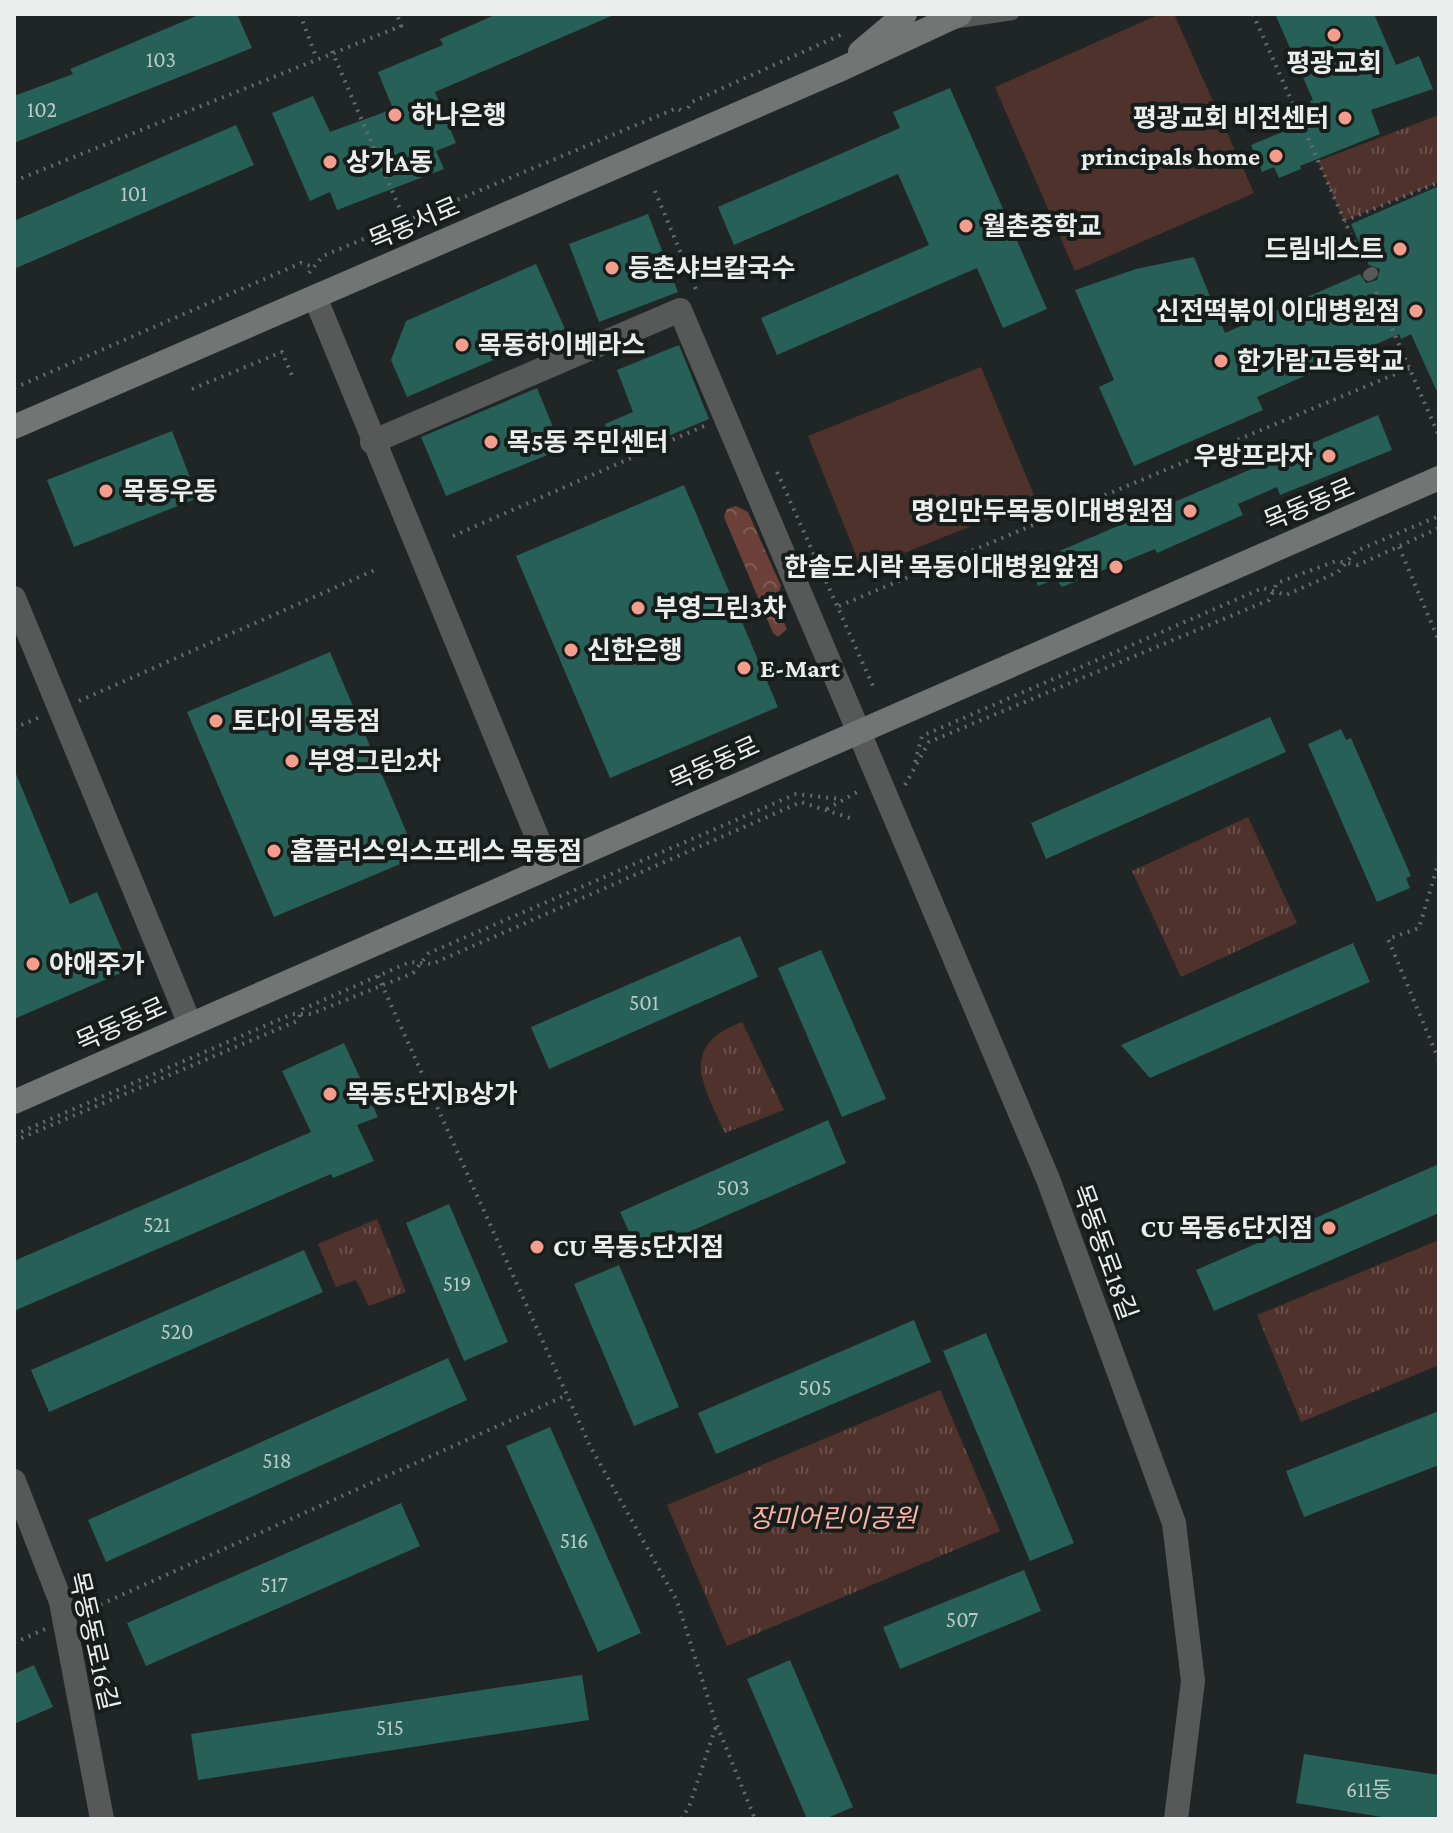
<svg xmlns="http://www.w3.org/2000/svg" width="1453" height="1833" viewBox="0 0 1453 1833" font-family="'Crimson Pro','Noto Sans KR',serif">
	<defs>
		<pattern id="forest-crowns" width="20" height="18" patternUnits="userSpaceOnUse" patternTransform="scale(2)"><rect width="20" height="18" fill="#6b4038"/><path d="M2 6a3 3 0 1 1 6 0M12 15a3 3 0 1 1 6 0" fill="none" stroke="#805c55"/></pattern>
		<pattern id="park-tufts" width="24" height="20" patternUnits="userSpaceOnUse" patternTransform="scale(2)"><rect width="24" height="20" fill="#50322c"/><path d="M3 7l-1-3M5 7V3M7 7l1-3M15 17l-1-3M17 17v-4M19 17l1-3" fill="none" stroke="#69504b"/></pattern>
	</defs>
	<rect width="100%" height="100%" fill="#202625"/>
	<!-- grass -->
	<path fill="#50322c" d="M1160,14H1174L1254,193L1075,271L995,87Z
		M981,367L1036,500L862,570L808,436Z"/>
	<!-- forest -->
	<path fill="url(#forest-crowns)" d="M736,506L748,512L781,586L776,604L787,629L778,637L773,633L724,517L727,509Z"/>
	<!-- park -->
	<path fill="url(#park-tufts)" d="M1439,115V182L1344,221L1318,161Z
		M1248,817L1297,923L1181,977L1132,871Z
		M742,1022L784,1110L725,1133C704,1087 677,1046 742,1022Z
		M377,1219L406,1292L369,1306L356,1280L336,1287L318,1244Z
		M1439,1240V1365L1301,1422L1257,1315Z
		M940,1390L1000,1531L727,1646L667,1505Z"/>
	<!-- building -->
	<path fill="#276057" d="M201,14H237L252,48L14,143V96L73,74L70,69Z
		M497,14H616L435,92L456,143L436,151L444,169L337,210L330,192L310,201L272,113L313,96L330,132L393,109L378,72L443,45L440,39Z
		M1275,14H1374L1396,65L1419,56L1433,89L1371,110L1380,134L1300,166L1301,169L1279,178L1274,167L1262,172L1251,145L1316,118L1310,101L1313,100Z
		M950,88L1047,309L1003,328L977,268L777,355L761,318L929,245L898,174L734,245L718,207L900,128L893,112Z
		M236,125L254,165L14,269V221Z
		M1439,186V396L1411,334L1401,339L1399,334L1257,397L1263,410L1134,466L1099,387L1114,380L1075,290L1136,269L1194,257L1225,333L1360,274L1366,283L1377,280L1380,269L1369,265L1351,224Z
		M648,214L678,292L599,322L569,244Z
		M536,264L565,329L407,397L391,360L406,321Z
		M679,345L709,419L618,457L605,424L633,412L617,370Z
		M537,388L562,449L446,496L421,437Z
		M1378,415L1392,450L1280,495L1277,487L1238,504L1243,515L1157,553L1155,549L1062,587L1056,579L1038,586L1029,564Z
		M172,431L198,498L74,547L47,480Z
		M684,485L778,707L610,778L516,556Z
		M330,652L417,857L274,917L187,712Z
		M1270,717L1286,752L1046,859L1031,823Z
		M1341,729L1346,740L1351,738L1411,876L1406,878L1410,888L1377,902L1308,744Z
		M14,769L70,904L97,892L130,969L14,1019Z
		M740,936L758,977L549,1069L531,1027Z
		M1353,943L1370,982L1150,1078L1121,1045Z
		M821,950L886,1099L842,1117L778,968Z
		M344,1043L378,1117L357,1125L374,1161L333,1178L331,1174L14,1311V1261L311,1132L282,1071Z
		M828,1120L846,1163L639,1254L620,1212Z
		M1439,1164V1213L1214,1311L1196,1270Z
		M449,1204L508,1342L464,1361L406,1223Z
		M304,1250L323,1292L49,1412L31,1370Z
		M619,1265L679,1407L634,1426L574,1284Z
		M914,1320L931,1362L716,1454L698,1413Z
		M986,1333L1074,1543L1030,1561L943,1351Z
		M448,1358L467,1400L106,1562L88,1520Z
		M1439,1411V1465L1304,1517L1286,1471Z
		M550,1427L641,1633L598,1652L506,1446Z
		M401,1503L420,1546L146,1666L127,1623Z
		M1024,1570L1041,1611L900,1669L883,1627Z
		M790,1660L853,1807L825,1819H807L747,1679Z
		M34,1665L53,1707L14,1724V1674Z
		M582,1675L589,1720L198,1780L191,1734Z
		M1304,1754L1439,1775V1819H1394L1296,1803Z"/>
	<g fill="none" stroke-linecap="round" stroke-linejoin="round">
		<!-- path -->
		<path stroke="#676c6b" stroke-width="4" stroke-dasharray="2 6" stroke-linecap="butt" d="M300,14L316,57
			M1253,14L1361,258
			M332,51L409,230
			M688,108L692,102L845,33
			M14,181L401,26L397,14
			M655,191L697,292
			M1344,221L1439,182
			M309,273L323,256L677,108L682,111
			M1376,292L1439,436
			M14,388L301,263L314,267
			M192,389L282,352L293,378
			M777,472L873,686
			M453,536L704,426
			M1399,547L1439,641
			M839,606L1410,368
			M79,701L375,570
			M14,728L38,718
			M915,762L922,736L1263,588L1286,595L1338,572L1356,551L1439,516
			M905,785L929,742L1269,600L1277,583L1336,561L1358,565L1439,528
			M827,809L859,791
			M1439,861L1419,928L1388,939L1439,1060
			M378,976L590,1446L677,1601L716,1723L755,1819
			M14,1135L292,1014H311L413,973L429,953L796,794L840,799
			M14,1141L297,1021L303,1009L410,962L432,964L801,802L853,819
			M86,1611L567,1395
			M14,1643L45,1629
			M681,1819L689,1807L716,1726"/>
		<!-- service -->
		<path stroke="#565958" stroke-width="12" d="M953,23L1013,14
			M1369,275L1372,273"/>
		<!-- minor -->
		<path stroke="#565958" stroke-width="24" d="M858,730L1048,1179L1174,1523L1193,1681L1176,1819
			M14,1481L61,1602L102,1819"/>
		<!-- tertiary -->
		<path stroke="#565958" stroke-width="24" d="M315,297L549,866
			M372,442L680,310L858,730
			M14,598L190,1024"/>
		<!-- secondary -->
		<path stroke="#717675" stroke-width="24" d="M860,52L905,14
			M14,427L837,71L960,14
			M14,1102L1439,478"/>
	</g>
	<!-- markers -->
	<g fill="#f49d8c" stroke="#161d1b" stroke-width="3">
		<circle cx="1334" cy="35" r="8"/>
		<circle cx="395" cy="115" r="8"/>
		<circle cx="1345" cy="118" r="8"/>
		<circle cx="1276" cy="156" r="8"/>
		<circle cx="330" cy="162" r="8"/>
		<circle cx="966" cy="226" r="8"/>
		<circle cx="1400" cy="249" r="8"/>
		<circle cx="612" cy="268" r="8"/>
		<circle cx="1416" cy="311" r="8"/>
		<circle cx="462" cy="345" r="8"/>
		<circle cx="1221" cy="361" r="8"/>
		<circle cx="491" cy="442" r="8"/>
		<circle cx="1329" cy="456" r="8"/>
		<circle cx="106" cy="491" r="8"/>
		<circle cx="1190" cy="511" r="8"/>
		<circle cx="1116" cy="567" r="8"/>
		<circle cx="638" cy="608" r="8"/>
		<circle cx="571" cy="650" r="8"/>
		<circle cx="744" cy="668" r="8"/>
		<circle cx="216" cy="721" r="8"/>
		<circle cx="292" cy="761" r="8"/>
		<circle cx="274" cy="851" r="8"/>
		<circle cx="33" cy="964" r="8"/>
		<circle cx="330" cy="1094" r="8"/>
		<circle cx="1329" cy="1228" r="8"/>
		<circle cx="537" cy="1247" r="8"/>
	</g>
	<g text-anchor="middle" stroke-width="8" stroke-linejoin="round" paint-order="stroke">
		<!-- number labels -->
		<g font-size="22" fill="#b9cac8">
			<text x="161" y="67">103</text>
			<text x="42" y="117">102</text>
			<text x="134" y="201">101</text>
			<text x="644" y="1010">501</text>
			<text x="733" y="1195">503</text>
			<text x="157" y="1232">521</text>
			<text x="457" y="1291">519</text>
			<text x="177" y="1339">520</text>
			<text x="815" y="1395">505</text>
			<text x="277" y="1468">518</text>
			<text x="574" y="1548">516</text>
			<text x="274" y="1592">517</text>
			<text x="962" y="1627">507</text>
			<text x="390" y="1735">515</text>
			<text x="1369" y="1797">611동</text>
		</g>
		<!-- poi labels -->
		<g font-size="26" font-weight="bold" fill="#eaeeed" stroke="#161d1b" text-anchor="start">
			<text x="1334" y="72" text-anchor="middle">평광교회</text>
			<text x="411" y="124">하나은행</text>
			<text x="1329" y="127" text-anchor="end">평광교회 비전센터</text>
			<text x="1260" y="165" text-anchor="end">principals home</text>
			<text x="346" y="171">상가A동</text>
			<text x="982" y="235">월촌중학교</text>
			<text x="1384" y="258" text-anchor="end">드림네스트</text>
			<text x="628" y="277">등촌샤브칼국수</text>
			<text x="1400" y="320" text-anchor="end">신전떡볶이 이대병원점</text>
			<text x="478" y="354">목동하이베라스</text>
			<text x="1237" y="370">한가람고등학교</text>
			<text x="507" y="451">목5동 주민센터</text>
			<text x="1313" y="465" text-anchor="end">우방프라자</text>
			<text x="122" y="500">목동우동</text>
			<text x="1174" y="520" text-anchor="end">명인만두목동이대병원점</text>
			<text x="1100" y="576" text-anchor="end">한솥도시락 목동이대병원앞점</text>
			<text x="654" y="617">부영그린3차</text>
			<text x="587" y="659">신한은행</text>
			<text x="760" y="677">E-Mart</text>
			<text x="232" y="730">토다이 목동점</text>
			<text x="308" y="770">부영그린2차</text>
			<text x="290" y="860">홈플러스익스프레스 목동점</text>
			<text x="49" y="973">야애주가</text>
			<text x="346" y="1103">목동5단지B상가</text>
			<text x="1313" y="1237" text-anchor="end">CU 목동6단지점</text>
			<text x="553" y="1256">CU 목동5단지점</text>
		</g>
		<!-- street labels -->
		<g font-size="26" fill="#eaeeed" stroke="#161d1b">
			<text transform="translate(414 223) rotate(-23)" y="9">목동서로</text>
			<text transform="translate(1309 504) rotate(-23)" y="9">목동동로</text>
			<text transform="translate(714 763) rotate(-24)" y="9">목동동로</text>
			<text transform="translate(121 1024) rotate(-24)" y="9">목동동로</text>
			<text transform="translate(1105 1252) rotate(70)" y="9">목동동로18길</text>
			<text transform="translate(94 1641) rotate(77)" y="9">목동동로16길</text>
		</g>
		<!-- park labels -->
		<g font-size="26" font-style="italic" fill="#fdb1a2" stroke="#161d1b">
			<text x="833" y="1527">장미어린이공원</text>
		</g>
	</g>
	<!-- border -->
	<rect width="1453" height="1833" fill="none" stroke="#eaeeed" stroke-width="32"/>
</svg>
